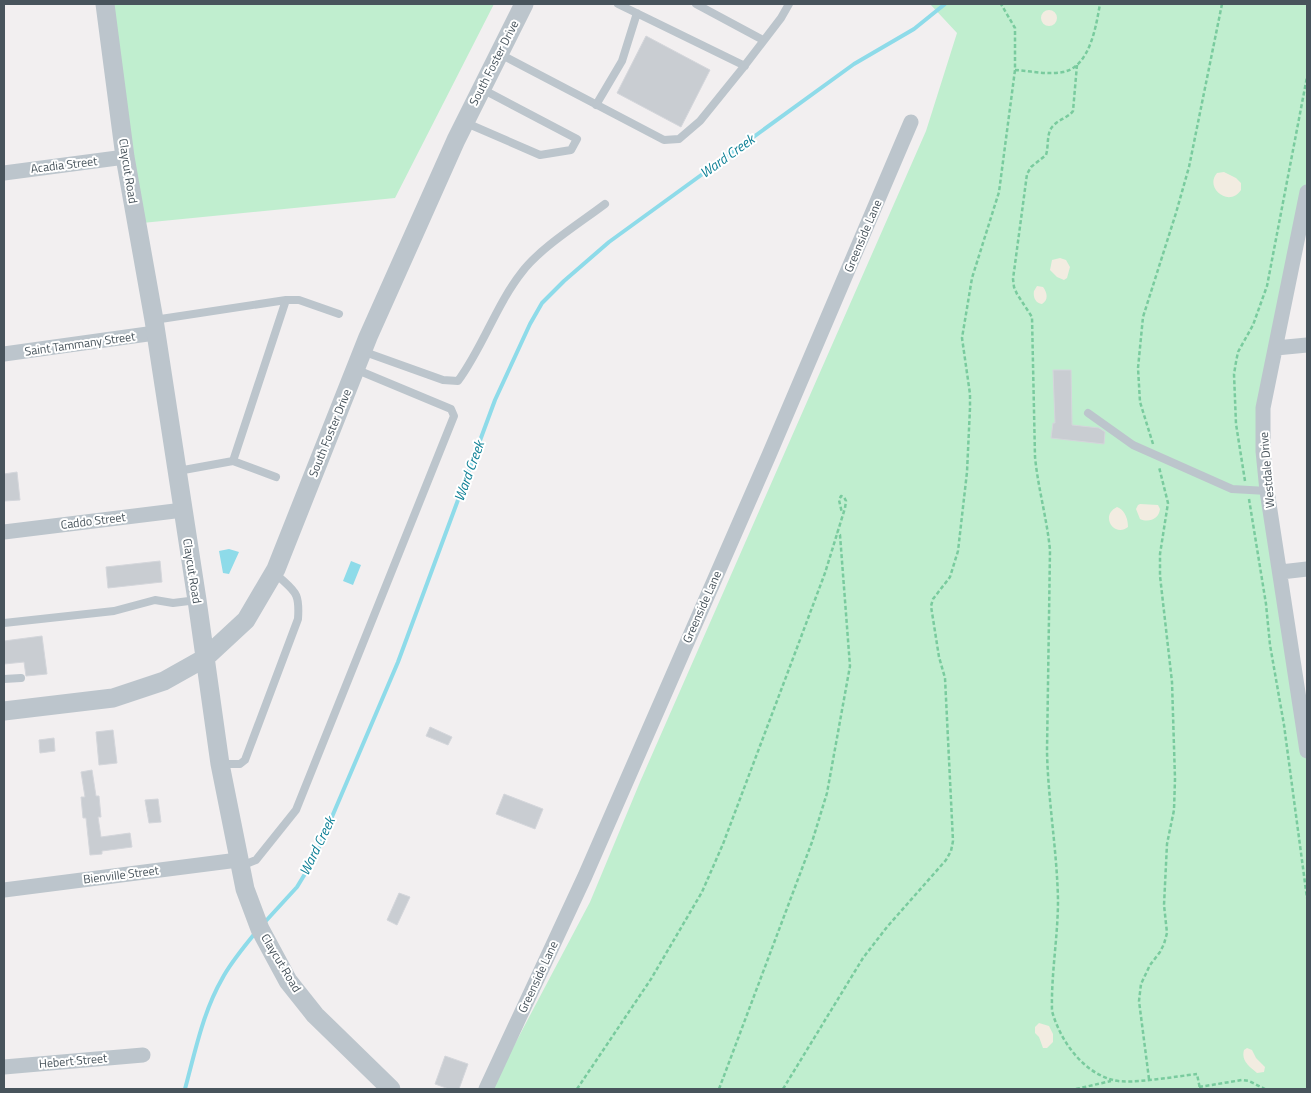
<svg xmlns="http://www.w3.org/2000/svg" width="1311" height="1093" viewBox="0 0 1311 1093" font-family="'Titillium Web',sans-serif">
	<rect width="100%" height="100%" fill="#f2eff0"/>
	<!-- green -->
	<path fill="#c0eecf" d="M111,4H494L395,198L142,223Z
		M930,4H1307V195L1263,408L1307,746V1089H491L590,902L640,782L926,131L957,33Z"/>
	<!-- sand -->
	<path fill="#f2ece1" d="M1041 18a8 8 0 1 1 16 0a8 8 0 1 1-16 0Z
		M1224,172L1236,178L1241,183V190C1229,208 1204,188 1217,173Z
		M1060,258L1066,260L1070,267L1067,278L1064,280L1057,277L1050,270L1052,260Z
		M1037,286L1043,287C1047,292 1049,300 1042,304C1035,303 1033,297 1034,291Z
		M1140,504L1158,505L1160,509C1159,519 1149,523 1140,519L1136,509L1138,505Z
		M1117,507C1125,510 1128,519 1128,527C1115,538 1099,516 1117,507Z
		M1039,1023L1049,1026L1053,1034V1042L1047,1048H1043L1039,1037L1035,1033V1027Z
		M1247,1048L1252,1050L1256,1058L1265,1067L1264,1072L1257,1073C1249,1066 1241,1061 1244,1050Z"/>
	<!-- water -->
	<path fill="#8edbe9" d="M229,549L239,552L229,574L223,573L219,551Z
		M351,561L361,565L353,585L343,581Z"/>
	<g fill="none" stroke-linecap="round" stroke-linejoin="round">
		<!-- stream -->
		<path stroke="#8edbe9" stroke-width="4" d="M264,923L297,887L314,859L398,662L495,400L530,324L542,303L564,281L609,242L854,64L914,29L945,4
			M185,1089C195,1052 203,1012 222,979C231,962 244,947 256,932"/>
	</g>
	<!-- building -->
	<path fill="#c9cdd2" stroke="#d4d6db" d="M646,36L710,70L681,127L617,93Z
		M1053,370H1071L1072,425L1099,428L1105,432L1104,444L1051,438L1053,423H1055Z
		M17,472L20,500L4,501V474Z
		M160,561L162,582L108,588L106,567Z
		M42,636L47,674L26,676L24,662L4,664V641Z
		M430,727L452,737L448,745L426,736Z
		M113,730L117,763L99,765L96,732Z
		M54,738L55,751L40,753L39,740Z
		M92,770L96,796H99L101,817H98L101,837L130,833L132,847L102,851V854L90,855L86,818H83L81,797H85L81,772Z
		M504,794L543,809L535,829L496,814Z
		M158,799L161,822L149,823L145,800Z
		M399,893L410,897L397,925L387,920Z
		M445,1056L468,1064L459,1089H449L435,1084Z"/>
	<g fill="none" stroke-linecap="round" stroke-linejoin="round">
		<!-- path -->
		<path stroke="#79cb9e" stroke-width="2.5" stroke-dasharray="4 2.5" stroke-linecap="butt" d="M1077,65L1073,111C1068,118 1059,119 1053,126C1046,133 1049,146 1046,155L1031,167L1027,174L1013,279L1014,287L1017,294L1032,317L1035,457C1038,488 1047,519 1050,550L1047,751C1048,801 1057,850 1058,900C1058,937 1051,974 1052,1011C1060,1040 1082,1072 1113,1080C1129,1085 1178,1076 1197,1074L1200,1089
			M1015,70C1031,71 1048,75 1063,72C1090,67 1096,26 1100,4
			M1153,444L1140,402L1138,368L1143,317L1176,213L1189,167L1222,4
			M1245,481L1236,424L1234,374L1236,362L1238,352L1253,325L1267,286L1307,77
			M1249,499L1266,604L1270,645L1284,725L1307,898
			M1149,1079L1139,1001L1141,984L1150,965L1160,952L1164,944L1167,933L1164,905L1167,844L1174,810L1175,779L1172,682L1160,576V554L1168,503L1159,467
			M1199,1087L1242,1080L1249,1081L1265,1089
			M577,1089L651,979L702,892L723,844L789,669L825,573L845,508L846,501L844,497L841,496L839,500L842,513
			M719,1089L812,842L827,793L850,666L840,535L837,532
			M783,1089L863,958L887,927L946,860L951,851L953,841L945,678L939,657L931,606L933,599L950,577L958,551L967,472L970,408V394L962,338L972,278L999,192L1015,70V28L1001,4
			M1076,1089L1111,1081"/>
		<!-- service -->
		<path stroke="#bcc5cc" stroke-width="8" d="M618,4L745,66
			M696,4L763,40
			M500,54L664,140L679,139L700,121L742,69L781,18L789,4
			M596,105L622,61L637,13
			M464,122L540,155L571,150L577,139L482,89
			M154,320L286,300H299L339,314
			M362,351L443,380L458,381C483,347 496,305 522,272C540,248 580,223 605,204
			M1088,413L1133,445L1232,489L1267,491
			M233,461L286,300
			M178,471L233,461L276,477
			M4,623L114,611L155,600L173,603L197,600
			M4,679L21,678
			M220,764H240L245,760L298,619C300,590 294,592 275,573
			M241,866L256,860L296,810L454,416L451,409L355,369"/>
		<!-- minor -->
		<path stroke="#bcc5cc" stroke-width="15" d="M4,173L125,157
			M1307,192L1263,408V451L1267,491L1307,751
			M1276,348L1307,345
			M4,354L155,333
			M4,532L183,510
			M1281,572L1307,569
			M4,890L238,860
			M4,1067L143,1055
			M486,1089L585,876L769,455L911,122"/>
		<!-- tertiary -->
		<path stroke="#bcc5cc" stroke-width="19" d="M105,4L125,157L154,320L197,600L220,764L245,889L260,929L288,981L315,1015L391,1089
			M4,711L113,698L164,681L205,658L246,620L276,569L368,337L456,140L524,4"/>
	</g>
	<g text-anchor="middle" stroke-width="4" stroke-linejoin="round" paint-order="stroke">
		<!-- street labels -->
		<g font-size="12" fill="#48545c" stroke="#fff">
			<text transform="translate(494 63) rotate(-63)" y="4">South Foster Drive</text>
			<text transform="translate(64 165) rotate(-7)" y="4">Acadia Street</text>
			<text transform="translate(128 171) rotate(81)" y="4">Claycut Road</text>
			<text transform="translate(863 236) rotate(-67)" y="4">Greenside Lane</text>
			<text transform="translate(80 344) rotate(-8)" y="4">Saint Tammany Street</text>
			<text transform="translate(330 433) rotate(-68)" y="4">South Foster Drive</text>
			<text transform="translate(1267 470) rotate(-95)" y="4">Westdale Drive</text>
			<text transform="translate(93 521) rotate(-7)" y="4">Caddo Street</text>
			<text transform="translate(192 571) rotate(81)" y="4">Claycut Road</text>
			<text transform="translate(702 607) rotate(-66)" y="4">Greenside Lane</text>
			<text transform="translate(121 875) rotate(-7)" y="4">Bienville Street</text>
			<text transform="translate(281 963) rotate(59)" y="4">Claycut Road</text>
			<text transform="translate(538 977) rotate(-65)" y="4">Greenside Lane</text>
			<text transform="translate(73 1061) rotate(-5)" y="4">Hebert Street</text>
		</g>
		<!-- water labels -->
		<g font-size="14" font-style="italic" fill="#118297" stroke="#fff">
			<text transform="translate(727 156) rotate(-36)" y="5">Ward Creek</text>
			<text transform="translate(469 471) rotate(-70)" y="5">Ward Creek</text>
			<text transform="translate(317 846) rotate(-64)" y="5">Ward Creek</text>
		</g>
	</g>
	<!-- border -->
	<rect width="1311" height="1093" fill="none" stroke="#48545c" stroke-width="10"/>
</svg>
